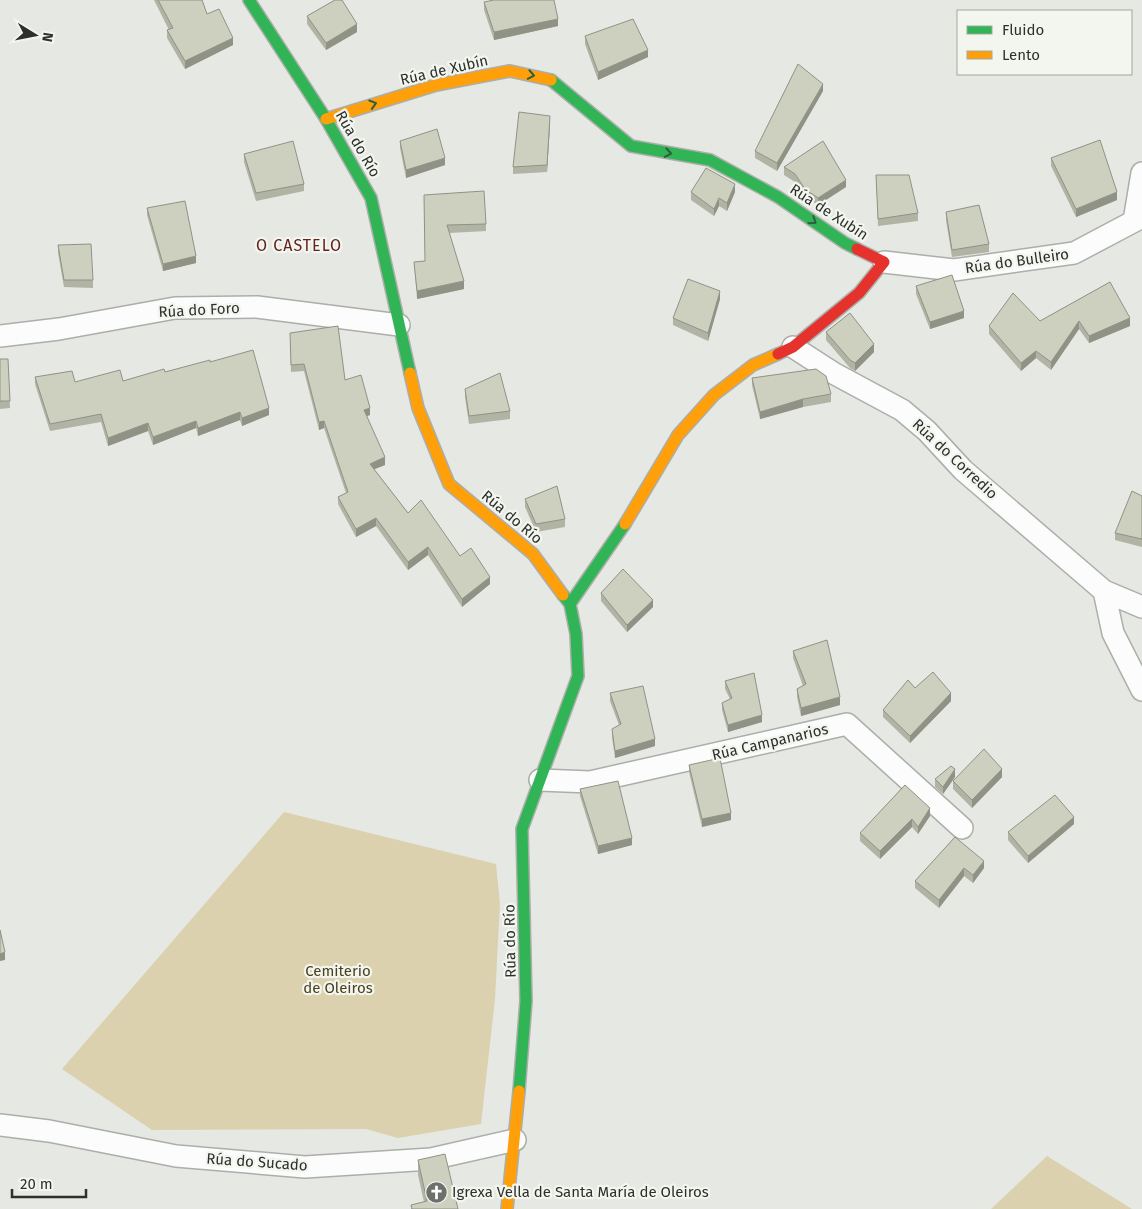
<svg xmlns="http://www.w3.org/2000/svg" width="1142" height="1209" viewBox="0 0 1142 1209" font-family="'Fira Sans',sans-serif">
	<rect width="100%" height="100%" fill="#e5e8e3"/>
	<!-- green -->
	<path fill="#dcd1ae" d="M284,812L496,864L500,904L495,999L481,1124L398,1138L366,1129L152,1130L62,1069Z
		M1047,1156L1132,1209H991Z"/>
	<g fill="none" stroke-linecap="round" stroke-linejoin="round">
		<defs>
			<path id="street" d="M1134,221L1142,173
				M884,262L954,270L1074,253L1142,217
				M0,336L59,329L175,308L257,307L399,325
				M793,347L835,374L902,410L927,431L963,470L1104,591L1142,607
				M1104,591L1113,633L1142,690
				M540,780L590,782L847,724L962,828
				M0,1125L49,1131L176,1156L305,1167L431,1159L515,1140"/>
			<path id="fast" d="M249,0L326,119L371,198L410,373
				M551,80L631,146L710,160L778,197L845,243L857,249
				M570,604L625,524
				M519,1091L526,1001L522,829L578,676L576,634L570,604L563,595"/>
			<path id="slow" d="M326,119L436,85L510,71L551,80
				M410,373L418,408L449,484L533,554L563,595
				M625,524L678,435L714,395L753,365L778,354
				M507,1209L519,1091"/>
			<path id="jam" d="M778,354L793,347L859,293L884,262L857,249"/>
		</defs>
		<!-- street casing -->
		<use href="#street" stroke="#acaeaa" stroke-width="24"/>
		<!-- fast casing -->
		<use href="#fast" stroke="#acaeaa" stroke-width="14"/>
		<!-- slow casing -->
		<use href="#slow" stroke="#acaeaa" stroke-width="14"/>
		<!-- jam casing -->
		<use href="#jam" stroke="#acaeaa" stroke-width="14"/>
		<!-- street -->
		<use href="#street" stroke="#fbfcfb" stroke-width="21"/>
		<!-- fast -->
		<use href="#fast" stroke="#30b455" stroke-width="11"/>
		<!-- slow -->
		<use href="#slow" stroke="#ff9f0a" stroke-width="11"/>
		<!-- jam -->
		<use href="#jam" stroke="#e5322d" stroke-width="11"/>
	</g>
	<!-- wall -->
	<path fill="#b1b3a4" d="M154,0H202L207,14L233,45L185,69L167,38V30H169Z
		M484,2L558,26L494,40L484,10Z
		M307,16L357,32L326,50L307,24Z
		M585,36L648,57L598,80L585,44Z
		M823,91L777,171L755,158V151Z
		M550,124L547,172L513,174V167Z
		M400,141L445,165L406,178L400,148Z
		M244,154L304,184V191L256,201L244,162Z
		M1051,158L1117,200L1076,217L1051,166Z
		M784,167L846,187L818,205L805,197L795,182L784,175Z
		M876,175L918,213V221L878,226Z
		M691,192H735L727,211L719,206L714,216L691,200Z
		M424,195L486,224V231L449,233L464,289L417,299L414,262L425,261Z
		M147,208L196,263L163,271L147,215Z
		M946,212L989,244V252L952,257L946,220Z
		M58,245L93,280V288L64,287L58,253Z
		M1110,282L1130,326L1089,343L1079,329L1051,370L1036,358L1021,371L989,334V326L1040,321Z
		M916,286L964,318L930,329L916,294Z
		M720,299L708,341L673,325V318Z
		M826,332L874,352L855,371L850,368L826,340Z
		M290,341L345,380L370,415L367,416L385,465L374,469L408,513L460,556L490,584L462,607L428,555L408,570L376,526L356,537L338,504V497L346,493L324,428L319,430L304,371L291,372Z
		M0,359H8L10,408L0,409Z
		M210,362L269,415L242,426L240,420L198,436L196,428L153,445L148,431L108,446L101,422L50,431L35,384V377L75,382L123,381L165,372Z
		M752,378L831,394V402L803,407L760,419L752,385Z
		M465,389L510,411V419L469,424L465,397Z
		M1142,496V547L1115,540V533Z
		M525,499L565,519V527L536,532L525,507Z
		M601,593L653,607L627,632L601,601Z
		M793,651L840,705L801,716L797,697V689L803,686L793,658Z
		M725,681L762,722L728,732L722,710V703L730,699L725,689Z
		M610,693L655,746L615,758L612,737V729L619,725L610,701Z
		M951,701L910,743L883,717V710Z
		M689,765L731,820L702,827L689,772Z
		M955,777L943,794L935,787V779Z
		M1002,777L972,808L953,789V781Z
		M905,785L930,816L918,834L912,827L880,859L860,841V833Z
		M580,789L632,845L598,854L580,796Z
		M1074,824L1028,863L1008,840V832Z
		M955,837L984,868L973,883L964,876L939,908L915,888V881Z
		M418,1160L458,1209H411V1205L424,1202L418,1175Z"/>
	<!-- shaded-wall -->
	<path fill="#909286" d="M558,19V26L494,40V32Z
		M357,24V32L326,50V43Z
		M233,38V45L185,69V61Z
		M648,50V57L598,80V72Z
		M823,84V91L777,171V163Z
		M550,116V124L547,172V165Z
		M445,158V165L406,178V170Z
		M846,180V187L818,205V198Z
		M735,184V192L727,211V203Z
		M1117,192V200L1076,217V209Z
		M719,198V206L714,216V209Z
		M196,256V263L163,271V264Z
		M464,281V289L417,299V291Z
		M720,291V299L708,341V333Z
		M964,311V318L930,329V322Z
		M1130,318V326L1089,343V336Z
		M1079,321V329L1051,370V362Z
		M874,344V352L855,371V363Z
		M1036,351V358L1021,371V363Z
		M803,399V407L760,419V412Z
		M269,408V415L242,426V418Z
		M370,408V415L364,417V410Z
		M240,412V420L198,436V428Z
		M196,421V428L153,445V437Z
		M324,421V428L319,430V422Z
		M148,423V431L108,446V438Z
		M385,457V465L370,471V464Z
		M376,518V526L356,537V529Z
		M428,547V555L408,570V562Z
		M490,577V584L462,607V599Z
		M653,600V607L627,632V625Z
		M951,693V701L910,743V736Z
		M840,697V705L801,716V708Z
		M762,715V722L728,732V725Z
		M655,739V746L615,758V751Z
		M955,769V777L943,794V787Z
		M1002,769V777L972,808V800Z
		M930,808V816L918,834V827Z
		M731,813V820L702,827V819Z
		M1074,817V824L1028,863V856Z
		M912,819V827L880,859V851Z
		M632,838V845L598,854V846Z
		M984,861V868L973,883V875Z
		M964,868V876L939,908V900Z
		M5,952V960L0,961V954Z"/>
	<!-- building -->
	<path fill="#ced0bf" stroke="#909286" d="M158,0H202L207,14L219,9L233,38L185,61L167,30L173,28Z
		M335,0H342L357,24L326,43L307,16Z
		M494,0H554L558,19L494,32L484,2Z
		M633,19L648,50L598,72L585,36Z
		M798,64L823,84L777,163L755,151Z
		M519,112L550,116L547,165L513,167Z
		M437,129L445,158L406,170L400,141Z
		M1100,140L1117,192L1076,209L1051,158Z
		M293,141L304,184L256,193L244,154Z
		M823,141L846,180L818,198L805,189L795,174L784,167Z
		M706,168L735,184L727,203L719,198L714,209L691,192Z
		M876,175H909L918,213L878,219Z
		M484,191L486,224L447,225L464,281L417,291L414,262L425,261L424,195Z
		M185,201L196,256L163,264L147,208Z
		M979,205L989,244L952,250L946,212Z
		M91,244L93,280H64L58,245Z
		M952,275L964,311L930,322L916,286Z
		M688,279L720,291L708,333L673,318Z
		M1110,282L1130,318L1089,336L1079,321L1051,362L1036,351L1021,363L989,326L1013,293L1040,321Z
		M850,313L874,344L855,363L850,360L826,332Z
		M338,326L345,380L361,375L370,408L364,410L385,457L370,464L408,513L421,500L460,556L471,548L490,577L462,599L428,547L408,562L376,518L356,529L338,497L348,492L324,421L319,422L304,364L291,365L290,333Z
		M253,350L269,408L242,418L240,412L198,428L196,421L153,437L148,423L108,438L101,414L50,424L35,377L72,371L75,382L120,370L123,381L164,369L165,372L210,360V362Z
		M0,359H8L10,401H0Z
		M816,369L826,376L831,394L803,399L760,412L752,378Z
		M500,373L510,411L469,416L465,389Z
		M557,486L565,519L536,524L525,499Z
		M1132,491L1142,496V539L1115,533Z
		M623,569L653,600L627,625L601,593Z
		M827,640L840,697L801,708L797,689L806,684L793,651Z
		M933,672L951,693L910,736L883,710L908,680L915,688Z
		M754,673L762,715L728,725L722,703L732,698L725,681Z
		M643,686L655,739L615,751L612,729L621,724L610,693Z
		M984,749L1002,769L972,800L953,781Z
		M720,758L731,813L702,819L689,765Z
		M951,766L955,769L943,787L935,779Z
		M618,781L632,838L598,846L580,789Z
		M905,785L930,808L918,827L912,819L880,851L860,833Z
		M1055,795L1074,817L1028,856L1008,832Z
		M955,837L984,861L973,875L964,868L939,900L915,881Z
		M0,930L5,952L0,954Z
		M445,1154L458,1209H412L411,1205L427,1201L418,1160Z"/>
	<!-- one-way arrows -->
	<defs><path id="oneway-chevron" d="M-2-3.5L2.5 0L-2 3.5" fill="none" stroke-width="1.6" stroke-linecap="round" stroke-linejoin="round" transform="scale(1.25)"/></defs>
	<g stroke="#2f5e3b">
		<use href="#oneway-chevron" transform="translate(531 75) rotate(11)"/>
		<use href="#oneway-chevron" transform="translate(373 104) rotate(-17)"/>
		<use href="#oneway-chevron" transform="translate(668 153) rotate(10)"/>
		<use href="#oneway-chevron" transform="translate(813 221) rotate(34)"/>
	</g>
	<!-- icons -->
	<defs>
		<symbol id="church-disc" viewBox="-11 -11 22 22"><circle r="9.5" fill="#6e706d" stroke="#f2f6ef"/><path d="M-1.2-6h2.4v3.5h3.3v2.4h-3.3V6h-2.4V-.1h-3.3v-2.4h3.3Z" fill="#fff"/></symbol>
	</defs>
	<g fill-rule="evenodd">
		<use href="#church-disc" x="424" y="1180" width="25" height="25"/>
	</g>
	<g text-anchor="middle" stroke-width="4.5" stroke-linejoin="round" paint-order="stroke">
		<!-- street labels -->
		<g font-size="15" fill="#2e302d" stroke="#f2f6ef">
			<text transform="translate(444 70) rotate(-13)" y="5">Rúa de Xubín</text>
			<text transform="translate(358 144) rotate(60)" y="5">Rúa do Río</text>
			<text transform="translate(829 212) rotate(33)" y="5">Rúa de Xubín</text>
			<text transform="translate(1017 261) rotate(-8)" y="5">Rúa do Bulleiro</text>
			<text transform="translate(199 310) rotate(-3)" y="5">Rúa do Foro</text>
			<text transform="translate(955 459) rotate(43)" y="5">Rúa do Corredio</text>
			<text transform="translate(512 517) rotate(40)" y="5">Rúa do Río</text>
			<text transform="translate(770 742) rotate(-13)" y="5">Rúa Campanarios</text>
			<text transform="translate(510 941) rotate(-91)" y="5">Rúa do Río</text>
			<text transform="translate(257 1162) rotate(4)" y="5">Rúa do Sucado</text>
		</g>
		<!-- park labels -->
		<g font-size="15" fill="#4c401e" stroke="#f2f6ef">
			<text x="338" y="976">Cemiterio<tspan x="338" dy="17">de Oleiros</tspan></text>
		</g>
		<!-- poi labels -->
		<g font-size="15" fill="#2e302d" stroke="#f2f6ef" text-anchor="start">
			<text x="452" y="1197">Igrexa Vella de Santa María de Oleiros</text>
		</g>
		<!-- neighbourhood labels -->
		<g font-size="16" letter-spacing="1" fill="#66211e" stroke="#f2f6ef">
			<text x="299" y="251">O CASTELO</text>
		</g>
	</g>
	<!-- legend -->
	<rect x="957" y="10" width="175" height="65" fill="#f2f6ef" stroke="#a4a7a1"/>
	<rect x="967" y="26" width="25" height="8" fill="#30b455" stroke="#a4a7a1"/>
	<text x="1002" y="35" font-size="15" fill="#2e302d">Fluido</text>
	<rect x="967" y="51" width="25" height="8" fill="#ff9f0a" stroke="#a4a7a1"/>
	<text x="1002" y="60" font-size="15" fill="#2e302d">Lento</text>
	<!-- north arrow -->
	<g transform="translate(35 35) rotate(100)" stroke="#f2f6ef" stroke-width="4" paint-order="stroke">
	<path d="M0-4L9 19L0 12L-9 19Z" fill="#2e302d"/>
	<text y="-8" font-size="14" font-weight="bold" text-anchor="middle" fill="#2e302d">N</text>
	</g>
	<!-- scale -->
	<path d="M12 1189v8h74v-8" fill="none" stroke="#2e302d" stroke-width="2.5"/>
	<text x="20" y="1189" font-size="15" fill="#2e302d" stroke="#f2f6ef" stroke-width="4" paint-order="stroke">20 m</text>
</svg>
